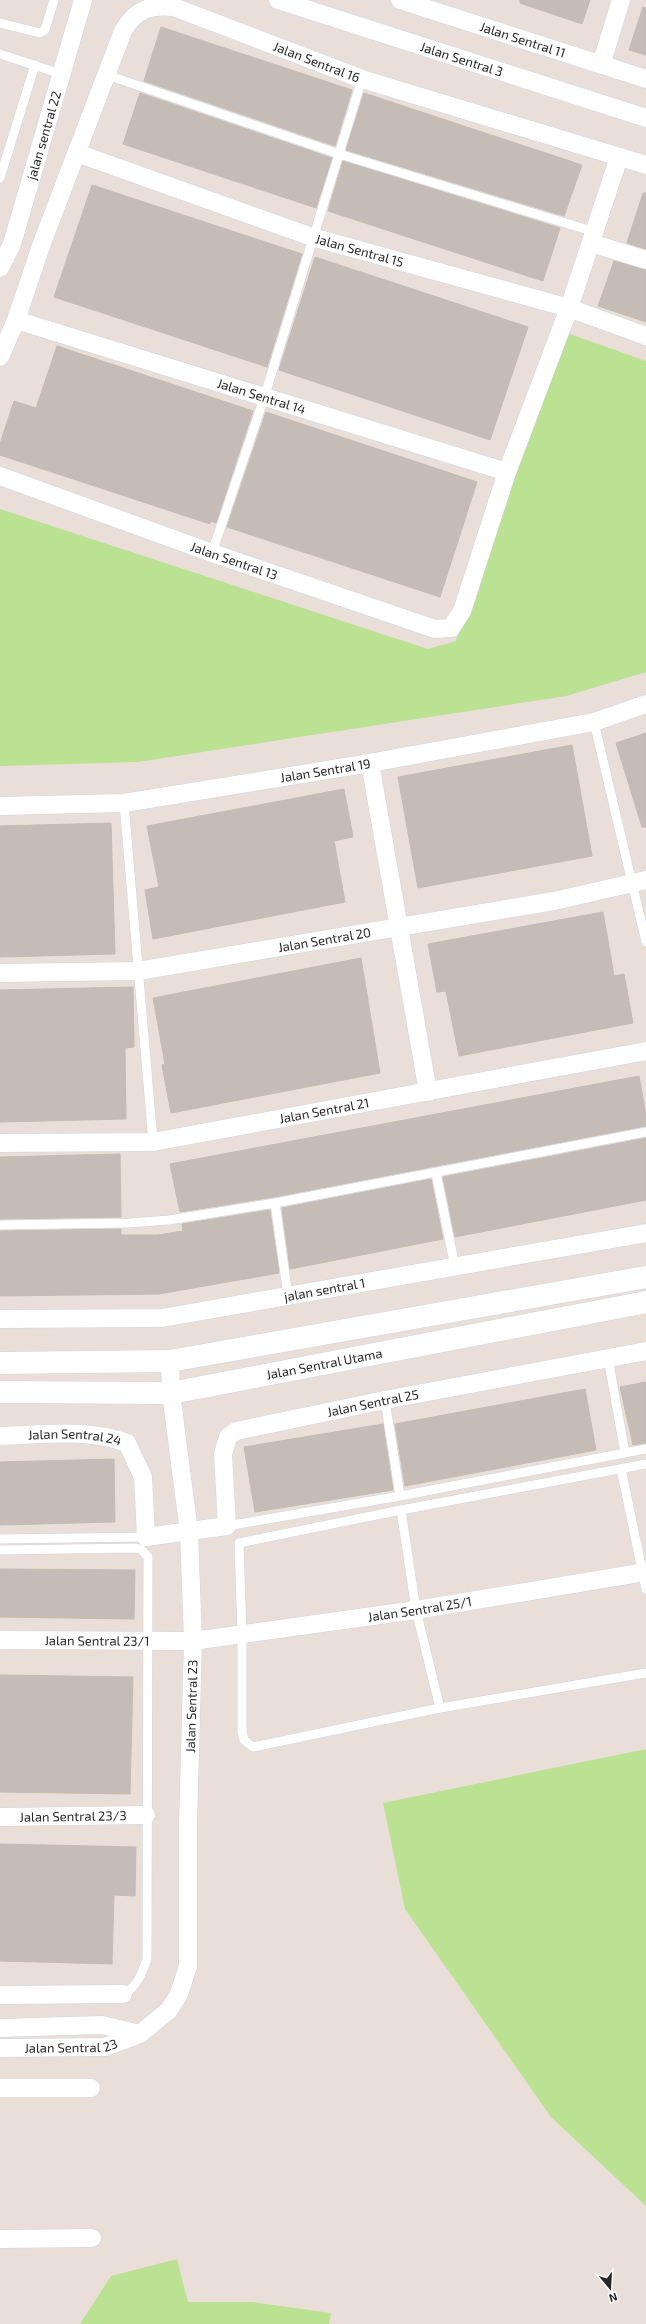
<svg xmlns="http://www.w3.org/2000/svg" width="646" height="2324" viewBox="0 0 646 2324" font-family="'Exo 2',sans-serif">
	<rect width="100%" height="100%" fill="#eadfd8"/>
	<!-- green -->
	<path fill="#bbe193" d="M567,333L646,361V672L566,696L138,762L0,766V509L428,649L456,641Z
		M646,1749V2206L551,2117L405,1909L383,1803Z
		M177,2259L188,2302H253L331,2313L329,2324H80L111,2276Z"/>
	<!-- building -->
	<path fill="#c5bcb8" stroke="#c5bbb2" d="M520,0H590L582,24L520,3Z
		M643,7L646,8V55L629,50Z
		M161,27L352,90L335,146L144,81Z
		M140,93L332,158L316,208L123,144Z
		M364,93L582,165L564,216L346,150Z
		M343,161L560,228L543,281L328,211Z
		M92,185L302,254L267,367L54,297Z
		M643,193H646V249L627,243Z
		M315,257L528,327L490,440L279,370Z
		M614,261L646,270V322L598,306Z
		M57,346L253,411L216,523L210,521V524L0,455V444L14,401L36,408Z
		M266,412L477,482L440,597L227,527Z
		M646,733V827H642L616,743Z
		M572,745L592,856L418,888L398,777Z
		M344,789L353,837L334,841L345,902L153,939L145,890L159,887L147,826Z
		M111,823L115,954L0,957V826Z
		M603,912L614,976L624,974L633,1023L459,1056L446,991L437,992L428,944Z
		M361,958L380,1073L171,1113L162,1065L165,1064L153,998Z
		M133,987L134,1047L125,1048L126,1119L0,1122V990Z
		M639,1076L646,1115V1126L274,1197L180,1212L170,1164Z
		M646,1138V1200L455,1237L443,1177Z
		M120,1154L121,1217L0,1219V1157Z
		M431,1179L443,1239L290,1269L282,1208Z
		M270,1210L279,1273L159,1294L0,1296V1231L121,1229V1235H158L183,1231L182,1224Z
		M646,1382V1443L633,1445L620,1387Z
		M585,1389L596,1450L405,1486L395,1424Z
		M383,1424L393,1490L255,1512L244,1447Z
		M114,1459L115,1522L0,1525V1462Z
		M0,1569L135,1570L134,1619L0,1617Z
		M0,1675L133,1677L130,1794L0,1792Z
		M0,1844L136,1847L135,1896L114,1895L112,1964L0,1961Z"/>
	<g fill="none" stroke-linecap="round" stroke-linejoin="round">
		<defs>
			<path id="lane" d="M0,23L40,33L45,30L54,0
				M0,54L61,74
				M107,75L339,154L595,232
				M0,178L35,65
				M212,553L264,398L362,79
				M594,722L646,942
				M124,803L153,1142
				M436,1173L455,1267
				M275,1203L288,1296
				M0,1225L130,1223L169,1220L275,1203L646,1132
				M608,1358L625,1453
				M385,1400L400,1496
				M646,1464L401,1510L239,1543L242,1635V1731L244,1740L253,1747L440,1708L646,1673
				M621,1469L646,1589
				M401,1510L416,1610L440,1708
				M227,1526L400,1496L646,1449
				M0,1539L146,1537
				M0,1550L135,1548L141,1549L148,1557L147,1959C142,1973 137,1988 123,1994"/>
			<g id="street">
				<path id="s1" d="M278,0L646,118"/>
				<path id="s2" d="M400,0L646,79"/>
				<path d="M601,65L621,0"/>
				<path id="s3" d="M77,153L312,237L569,308L646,336"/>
				<path d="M591,243L646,260"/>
				<path id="s4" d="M0,268L12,244L83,0"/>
				<path id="s5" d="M16,320L507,472"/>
				<path id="s6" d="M0,357L16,320L42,243L123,31C136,9 149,5 174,7L362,79L646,165"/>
				<path id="s7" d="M0,476L212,553L435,629L451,628L462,611L507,472L569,308L619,157"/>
				<path d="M370,763L428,1092"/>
				<path id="s8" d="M0,806L124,803L370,763L594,722L646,704"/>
				<path id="s9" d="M0,973L138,971L554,901L646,880"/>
				<path id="s10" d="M0,1143L153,1142L646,1051"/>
				<path id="s11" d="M0,1319L162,1318L646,1233"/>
				<path id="s12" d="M0,1436C41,1435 88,1428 127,1443L143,1477L146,1537L227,1526L223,1454L228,1437L236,1431L385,1400L646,1351"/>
				<path id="s13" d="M0,1640L193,1641L416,1610L646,1572"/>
				<path id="s14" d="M0,1817L146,1815"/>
				<path d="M0,1995L123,1994"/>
				<path d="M0,2028L102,2025L140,2034"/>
				<path id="s15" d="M0,2048L105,2047L140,2034L169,2010L179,1994L188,1966V1825L193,1641L189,1532L171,1393L170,1361"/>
				<path d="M0,2088H91"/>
				<path d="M0,2239L92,2238"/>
			</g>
			<g id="secondary">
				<path d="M0,1363L170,1361L646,1277"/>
				<path id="s16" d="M0,1392L171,1393L646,1302"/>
			</g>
		</defs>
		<!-- lane casing -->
		<use href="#lane" stroke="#cdd4e0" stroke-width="10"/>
		<!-- street casing -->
		<use href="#street" stroke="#cdd4e0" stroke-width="19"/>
		<!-- secondary casing -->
		<use href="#secondary" stroke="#cdd4e0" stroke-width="23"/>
		<!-- lane -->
		<use href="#lane" stroke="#fff" stroke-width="9"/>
		<!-- street -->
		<use href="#street" stroke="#fff" stroke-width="18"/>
		<!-- secondary -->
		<use href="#secondary" stroke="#fff" stroke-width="22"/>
	</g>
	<g text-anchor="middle" stroke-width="3.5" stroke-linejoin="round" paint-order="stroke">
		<!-- street labels -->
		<g font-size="13" fill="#272727" stroke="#fff">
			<text dy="5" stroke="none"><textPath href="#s2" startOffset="129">Jalan Sentral 11</textPath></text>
			<text dy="5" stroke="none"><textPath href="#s1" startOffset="193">Jalan Sentral 3</textPath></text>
			<text dy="5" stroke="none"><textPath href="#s6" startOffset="562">Jalan Sentral 16</textPath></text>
			<text dy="5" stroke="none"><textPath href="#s4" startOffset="140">jalan sentral 22</textPath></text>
			<text dy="5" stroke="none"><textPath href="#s3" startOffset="299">Jalan Sentral 15</textPath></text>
			<text dy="5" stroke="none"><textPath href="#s5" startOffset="257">Jalan Sentral 14</textPath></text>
			<text dy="5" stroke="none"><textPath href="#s7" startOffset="249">Jalan Sentral 13</textPath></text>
			<text dy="5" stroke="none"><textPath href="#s8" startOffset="328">Jalan Sentral 19</textPath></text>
			<text dy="5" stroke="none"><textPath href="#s9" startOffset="327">Jalan Sentral 20</textPath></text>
			<text dy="5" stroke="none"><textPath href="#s10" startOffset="327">Jalan Sentral 21</textPath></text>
			<text dy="5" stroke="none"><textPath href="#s11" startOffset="327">jalan sentral 1</textPath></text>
			<text dy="5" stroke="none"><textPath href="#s16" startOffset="327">Jalan Sentral Utama</textPath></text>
			<text dy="5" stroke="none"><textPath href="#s12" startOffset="547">Jalan Sentral 25</textPath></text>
			<text dy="5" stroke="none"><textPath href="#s12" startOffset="75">Jalan Sentral 24</textPath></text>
			<text dy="5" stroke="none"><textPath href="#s13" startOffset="422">Jalan Sentral 25/1</textPath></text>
			<text dy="5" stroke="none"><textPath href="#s13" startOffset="97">Jalan Sentral 23/1</textPath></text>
			<text dy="5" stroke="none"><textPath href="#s15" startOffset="488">Jalan Sentral 23</textPath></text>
			<text dy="5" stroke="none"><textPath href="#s14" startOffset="73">Jalan Sentral 23/3</textPath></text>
			<text dy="5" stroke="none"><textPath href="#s15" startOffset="71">Jalan Sentral 23</textPath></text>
		</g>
	</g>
	<!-- north arrow -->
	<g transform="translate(610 2288) rotate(162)" stroke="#ffffff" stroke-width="3" paint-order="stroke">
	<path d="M0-3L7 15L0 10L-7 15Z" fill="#272727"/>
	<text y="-6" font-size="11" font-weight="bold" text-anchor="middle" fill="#272727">N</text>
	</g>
</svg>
